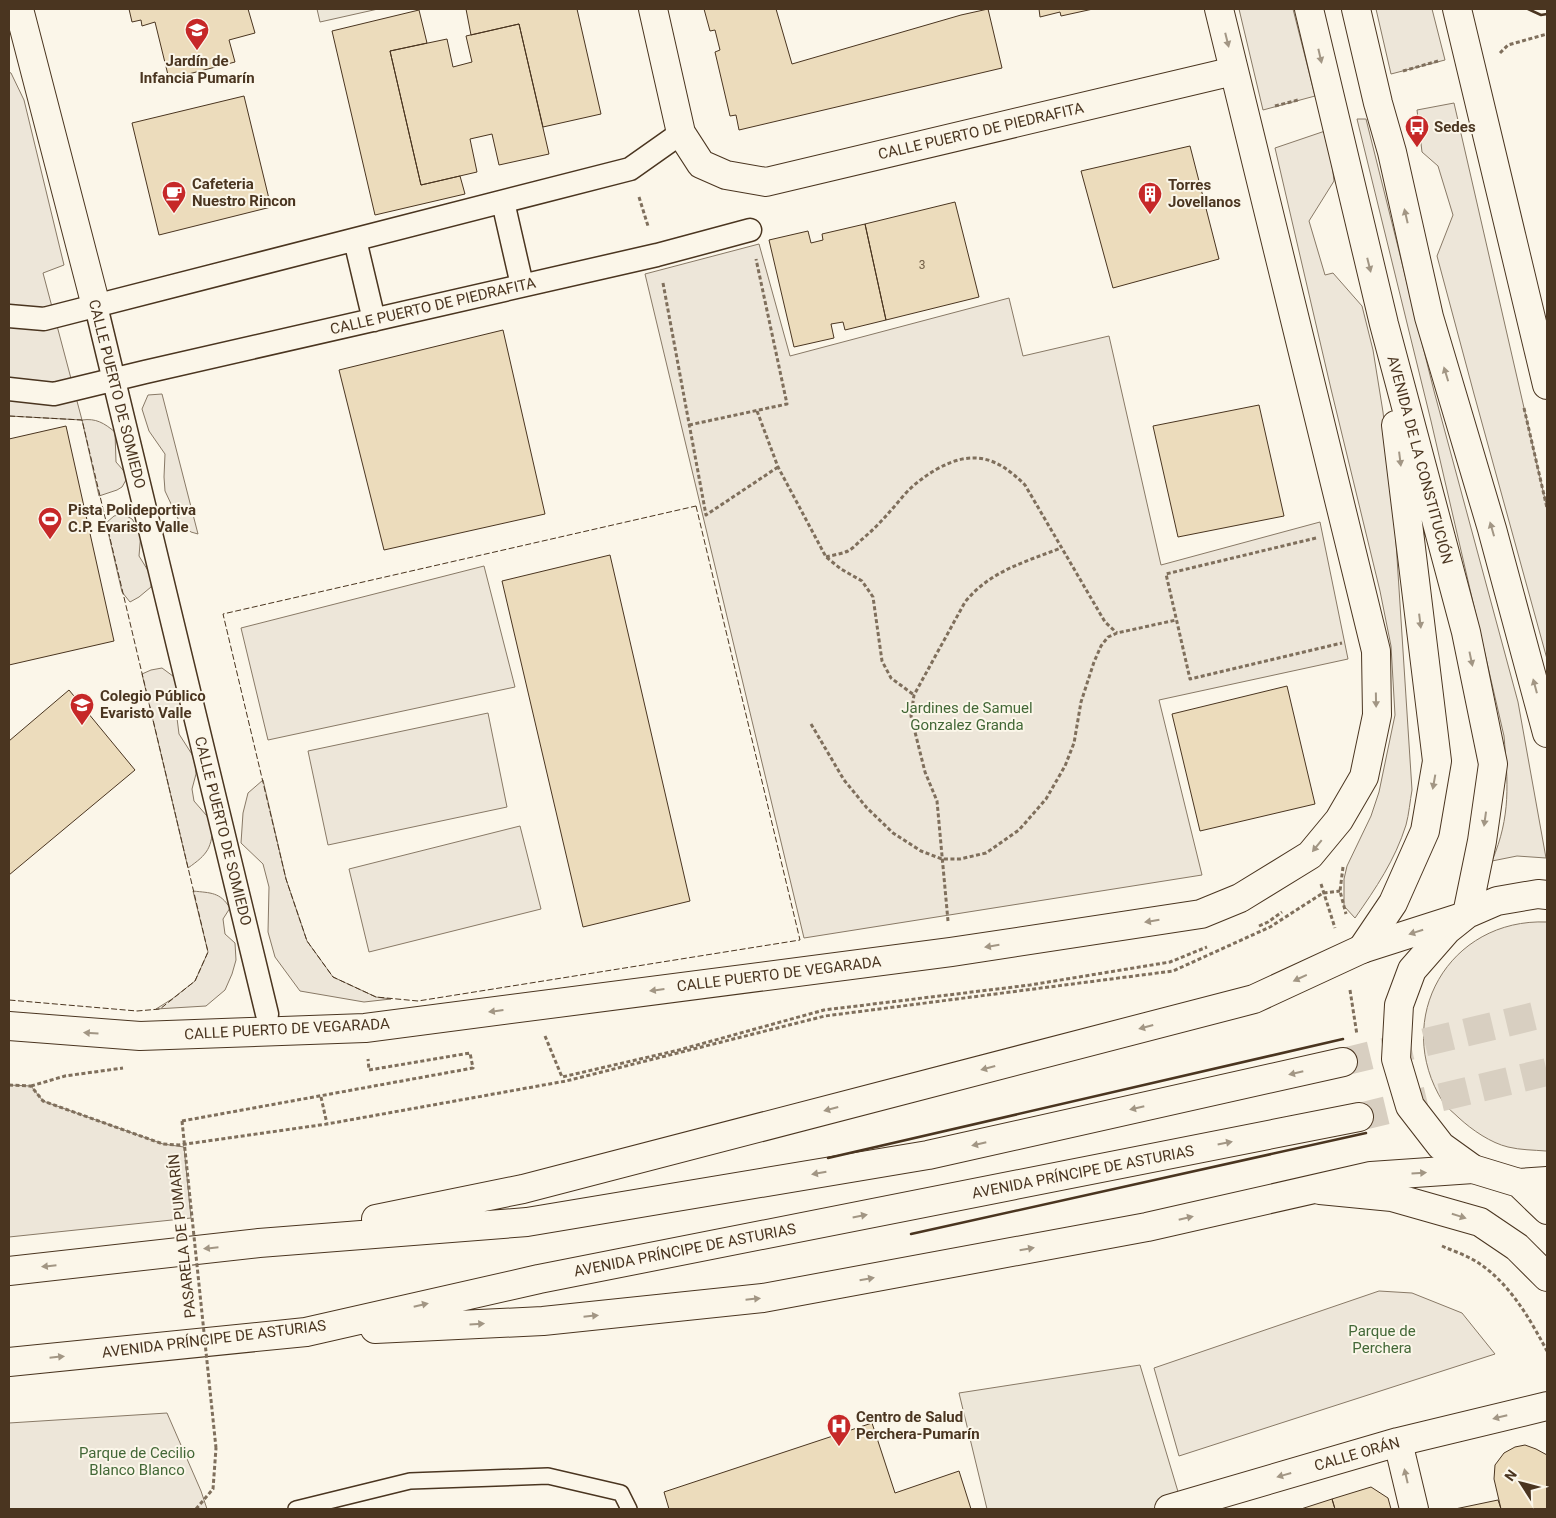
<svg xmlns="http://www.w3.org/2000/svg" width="1556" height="1518" viewBox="0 0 1556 1518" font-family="Roboto,sans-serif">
	<rect width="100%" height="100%" fill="#fbf6e9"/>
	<!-- green -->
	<path fill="#ede6d9" stroke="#887966" d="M1239,9H1293L1315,96L1263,110Z
		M1376,9H1432L1445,60L1391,74Z
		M9,72L11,73L24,100L64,265L43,273L82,420C96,418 104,423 115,432L116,462L123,470L126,476V480L122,487L117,490L99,496L82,420L9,416Z
		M1454,103L1547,508V659L1474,394L1437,256L1453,215L1438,166L1422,152L1417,110Z
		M1357,119H1366L1434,391L1518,702L1546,858L1517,856L1492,861C1511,816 1508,783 1504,736L1431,421Z
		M1328,130L1334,181L1309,221L1325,275L1333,273L1362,306L1373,350L1383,412L1394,511L1412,790C1410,801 1409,814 1406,825C1395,860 1376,888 1355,918L1344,906V879L1347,866L1371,816L1379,792L1395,715L1391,646L1380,591L1331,389L1275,148Z
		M759,244L790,356L1009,298L1023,356L1109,336L1161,565L1320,522L1348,659L1159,700L1202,875L804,938L645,274Z
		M162,394L198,534L191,532L180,523L165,491L164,477L165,454L149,431L142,409L148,395Z
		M123,514L132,519L141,532L139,556L152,577L151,587L139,597L130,602L122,592L106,523L114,516Z
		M484,566L515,687L268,740L241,628Z
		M162,668L181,682V703L177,718L179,734L195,759L196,774L192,789L194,801L213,823C212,848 208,854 188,868L142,674L151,670Z
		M488,713L507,807L328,845L308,751Z
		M263,780L286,879L307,941L333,977L376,997L391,999L364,1002L300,991L275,957L268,932L269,887L263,864L241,843L243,813L248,793Z
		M520,826L541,909L369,952L349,869Z
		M193,891C211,893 220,892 230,908L223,919L225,934L235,943L236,960L232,974L225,990L206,1006L156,1009L172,999L195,981L208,952Z
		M1547,922V1150L1546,1151C1534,1150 1520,1150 1508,1147C1491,1143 1472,1130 1459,1118C1454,1113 1447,1108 1443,1102C1391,1019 1449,918 1547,922Z
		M9,1085L31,1086L43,1101L163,1144L184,1147L191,1218L9,1237Z
		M1379,1291L1412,1293L1462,1313L1495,1354L1179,1456L1154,1368Z
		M167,1413L201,1491L207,1509H9V1423Z"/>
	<!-- parking -->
	<path fill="#ede7d9" stroke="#887966" d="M317,9H378L320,22Z
		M1140,1365L1182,1505L1169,1509H987L959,1393Z"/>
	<!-- building -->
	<path fill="#ecdcbc" stroke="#4a3520" d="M129,9H248L255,33L229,40L235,62L169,79L155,22L142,26L141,20L132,22Z
		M466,9H577L601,114L543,127L519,24L471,35Z
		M704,9H776L792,64L961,15L988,9L1002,68L739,130L736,115L730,116L715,52L720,50L715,30L710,31Z
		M1039,9H1093L1061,16L1060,12L1040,17Z
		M419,10L427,43L390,51L421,185L460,176L465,194L375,215L332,31Z
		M519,24L549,154L499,165L492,134L470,139L477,172L421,185L390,51L447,39L453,67L472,62L466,36Z
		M244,96L271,207L159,235L132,123Z
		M1190,146L1219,259L1113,288L1081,171Z
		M955,202L979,297L886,320L865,224Z
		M865,224L886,320L845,330L843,322L831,324L834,338L794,347L769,240L808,231L811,243L823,240L822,234Z
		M503,330L545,514L384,550L339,370Z
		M1259,405L1284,516L1178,537L1153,426Z
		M66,426L114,641L9,665V439Z
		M610,555L690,901L583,927L502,581Z
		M1287,686L1315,804L1200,831L1172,714Z
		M69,690L135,770L9,875V741Z
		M872,1423L895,1493L959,1471L971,1509H669L664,1492Z
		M1525,1445L1536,1449L1547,1455V1509H1501L1494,1479L1495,1465L1504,1453L1515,1447Z
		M1371,1487L1388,1498L1391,1509H1335L1332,1499Z
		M1332,1499L1335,1509H1301Z
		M1498,1500L1501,1509H1455Z"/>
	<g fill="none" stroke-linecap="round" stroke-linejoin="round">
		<!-- trunk-tunnel -->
		<path stroke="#d8cfc1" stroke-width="28" stroke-dasharray="28 14" stroke-linecap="butt" d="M1343,1062L1547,1013
			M1359,1117L1547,1072"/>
		<defs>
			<path id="service" d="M296,1509L410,1481L548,1476L621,1493L629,1509"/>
			<path id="pedestrian" d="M503,202L522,285
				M355,240L374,320
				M96,306L267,1014
				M9,316L44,319L630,169L681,133
				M9,389L54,394L145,372L657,255L750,230"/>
			<path id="minor" d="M19,9L96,306
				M653,9L681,133L701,164L726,175L766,182L1234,71
				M1457,9L1547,385
				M9,1026L140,1036L365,1028L951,952L1201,914L1240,898L1310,855L1339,820L1364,777L1377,715L1376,651L1219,9
				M1398,1442L1414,1509
				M1169,1509L1398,1442L1547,1406"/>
			<path id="primary" d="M1309,9L1384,324L1466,632L1493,764L1482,841L1467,914
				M1356,9L1378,103L1392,152L1429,317L1492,529L1547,733
				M1547,895L1538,894L1497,901L1467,914L1447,930L1412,970L1399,1005L1396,1059L1410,1106L1441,1146L1473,1169L1519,1183L1547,1181
				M1362,949L1393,903L1425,831L1437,761L1396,425
				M1519,1183L1547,1210
				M1320,1190L1392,1197L1480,1222L1517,1247L1547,1277"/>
			<path id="trunk" d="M376,1219L523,1189L1254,999L1362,949L1462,917
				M9,1271L259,1243L527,1222L928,1155L1343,1062
				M375,1329L543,1321L763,1298L1147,1227L1371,1176L1473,1169
				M9,1362L306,1332L539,1279L1359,1117"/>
		</defs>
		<!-- service casing -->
		<use href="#service" stroke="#4a3520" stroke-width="18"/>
		<!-- pedestrian casing -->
		<use href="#pedestrian" stroke="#4a3520" stroke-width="25"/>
		<!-- minor casing -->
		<use href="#minor" stroke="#4a3520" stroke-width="30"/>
		<!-- primary casing -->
		<use href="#primary" stroke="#4a3520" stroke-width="30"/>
		<!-- trunk casing -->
		<use href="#trunk" stroke="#4a3520" stroke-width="30"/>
		<!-- path -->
		<path stroke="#7f6f5c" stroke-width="3" stroke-dasharray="4 2.5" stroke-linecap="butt" d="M1500,53L1508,45L1547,34
			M1403,71L1438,61
			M1275,106L1298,100
			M639,197L648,226
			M663,283L706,515L778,467
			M1524,408L1547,508
			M757,411L778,467L826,557L841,569L862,581L873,597L882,661L891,678L914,695
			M689,425L787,404L756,259
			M1316,538L1166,574L1190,679L1342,643
			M826,557C833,555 841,554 848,551C852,549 856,545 860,541C877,527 890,512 904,495C914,484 925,476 937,469C973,449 997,457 1025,485L1105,622L1117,633
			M811,724L844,780L867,808L893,833L921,851L942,859H960L986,853L1019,830L1046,799L1065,766L1074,743L1081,702L1094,662L1101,646L1108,637L1117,633L1176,620
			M1343,867L1340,891L1346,914
			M1321,884L1335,928
			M948,921L937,801L925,772L911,716L914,695L965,602C990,571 1025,562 1061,548
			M1259,926L1268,922L1282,912
			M1350,990L1357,1035
			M545,1036L562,1077L679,1050L824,1010L1030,985L1170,962L1207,947
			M9,1085L31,1086L43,1101L163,1144L179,1145L327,1124L566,1081L825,1016L1173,971L1270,927L1323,893L1340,891
			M31,1086L65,1076L123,1068
			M321,1097L327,1124
			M182,1121L473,1068L470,1053L369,1070L368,1059
			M1442,1246C1453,1251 1466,1255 1477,1262C1509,1282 1530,1319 1547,1351
			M196,1509L213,1489L216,1448"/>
		<!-- service -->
		<use href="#service" stroke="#fbf6e9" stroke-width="15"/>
		<!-- pedestrian -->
		<use href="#pedestrian" stroke="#fbf6e9" stroke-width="22"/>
		<!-- minor -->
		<use href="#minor" stroke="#fbf6e9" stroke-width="28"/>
		<!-- primary -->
		<use href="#primary" stroke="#fbf6e9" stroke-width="28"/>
		<!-- trunk -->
		<use href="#trunk" stroke="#fbf6e9" stroke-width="28"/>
		<!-- path-bridge -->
		<path stroke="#7f6f5c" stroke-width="3" stroke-dasharray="4 2.5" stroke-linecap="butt" d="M182,1121L216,1448"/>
		<!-- fence -->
		<path stroke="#4a3520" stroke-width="1" stroke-dasharray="6 2.5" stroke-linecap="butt" d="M9,416L82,420L208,952L195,981L160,1009L137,1011L9,1000
			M696,506L800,940L418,1001L376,997L333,977L307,941L286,879L223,614Z"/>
		<!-- wall -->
		<path stroke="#4a3520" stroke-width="2.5" d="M1528,9L1541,15L1547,14
			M828,1158L1343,1039
			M911,1234L1366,1133"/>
	</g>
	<!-- one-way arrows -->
	<defs><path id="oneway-solid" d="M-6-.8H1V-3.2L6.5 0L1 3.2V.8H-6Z" transform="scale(1.25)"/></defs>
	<g fill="#a29684">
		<use href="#oneway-solid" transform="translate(1227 40) rotate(76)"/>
		<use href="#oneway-solid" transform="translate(1320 56) rotate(77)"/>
		<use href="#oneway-solid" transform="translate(1406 216) rotate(-103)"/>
		<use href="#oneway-solid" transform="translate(1369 265) rotate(76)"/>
		<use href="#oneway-solid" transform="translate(1446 374) rotate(-107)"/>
		<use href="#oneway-solid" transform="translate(1400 459) rotate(83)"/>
		<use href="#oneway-solid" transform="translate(1492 529) rotate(-106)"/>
		<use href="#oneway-solid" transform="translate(1420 621) rotate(83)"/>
		<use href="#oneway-solid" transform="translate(1471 659) rotate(78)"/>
		<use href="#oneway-solid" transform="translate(1535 686) rotate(-105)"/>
		<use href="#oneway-solid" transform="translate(1376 700) rotate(89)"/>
		<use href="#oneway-solid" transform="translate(1434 782) rotate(100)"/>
		<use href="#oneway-solid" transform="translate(1485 819) rotate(98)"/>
		<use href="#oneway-solid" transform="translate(1317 846) rotate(129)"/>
		<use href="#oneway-solid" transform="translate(1152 921) rotate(171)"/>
		<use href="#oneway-solid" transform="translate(1416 932) rotate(163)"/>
		<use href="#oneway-solid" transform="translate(992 946) rotate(171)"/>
		<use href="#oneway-solid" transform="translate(1300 978) rotate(155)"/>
		<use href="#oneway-solid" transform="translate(657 990) rotate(173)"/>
		<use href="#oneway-solid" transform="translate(496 1011) rotate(173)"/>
		<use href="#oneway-solid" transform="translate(1146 1027) rotate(165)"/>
		<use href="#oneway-solid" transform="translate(91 1033) rotate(-176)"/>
		<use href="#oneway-solid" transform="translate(988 1068) rotate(165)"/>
		<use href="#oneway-solid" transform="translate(1296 1073) rotate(167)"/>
		<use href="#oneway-solid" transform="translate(1137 1108) rotate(167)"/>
		<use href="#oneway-solid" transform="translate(831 1109) rotate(165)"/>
		<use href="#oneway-solid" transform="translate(1225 1143) rotate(-11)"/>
		<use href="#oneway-solid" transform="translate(979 1144) rotate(167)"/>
		<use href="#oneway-solid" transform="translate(819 1173) rotate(170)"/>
		<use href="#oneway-solid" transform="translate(1419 1173) rotate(-4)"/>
		<use href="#oneway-solid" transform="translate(860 1216) rotate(-11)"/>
		<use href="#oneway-solid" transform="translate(1459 1216) rotate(17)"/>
		<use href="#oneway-solid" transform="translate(1186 1218) rotate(-13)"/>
		<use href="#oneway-solid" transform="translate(211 1248) rotate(174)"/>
		<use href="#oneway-solid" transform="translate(1027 1249) rotate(-10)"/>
		<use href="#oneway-solid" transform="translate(49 1266) rotate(174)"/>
		<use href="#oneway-solid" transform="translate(867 1279) rotate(-10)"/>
		<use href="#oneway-solid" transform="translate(753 1299) rotate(-6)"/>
		<use href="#oneway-solid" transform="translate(421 1305) rotate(-13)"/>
		<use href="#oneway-solid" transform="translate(591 1316) rotate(-6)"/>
		<use href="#oneway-solid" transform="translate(477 1324) rotate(-3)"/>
		<use href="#oneway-solid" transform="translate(57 1357) rotate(-6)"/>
		<use href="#oneway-solid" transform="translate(1500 1417) rotate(166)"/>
		<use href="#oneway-solid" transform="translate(1284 1475) rotate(164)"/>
		<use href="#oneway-solid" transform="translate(1406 1476) rotate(-103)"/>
	</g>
	<!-- icons -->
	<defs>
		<symbol id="school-pin" viewBox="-11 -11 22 30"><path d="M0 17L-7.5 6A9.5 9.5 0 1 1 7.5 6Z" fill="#c62828" stroke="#fbf6e9"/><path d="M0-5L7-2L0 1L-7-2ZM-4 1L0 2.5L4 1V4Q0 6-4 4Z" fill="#fff"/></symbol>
		<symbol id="bus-pin" viewBox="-11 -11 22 30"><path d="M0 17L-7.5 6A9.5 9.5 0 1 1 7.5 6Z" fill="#c62828" stroke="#fbf6e9"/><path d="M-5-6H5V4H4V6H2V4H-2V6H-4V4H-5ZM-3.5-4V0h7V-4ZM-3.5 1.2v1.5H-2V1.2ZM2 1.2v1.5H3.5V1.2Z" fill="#fff"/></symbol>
		<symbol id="cafe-pin" viewBox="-11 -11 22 30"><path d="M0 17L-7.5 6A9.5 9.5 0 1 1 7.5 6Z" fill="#c62828" stroke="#fbf6e9"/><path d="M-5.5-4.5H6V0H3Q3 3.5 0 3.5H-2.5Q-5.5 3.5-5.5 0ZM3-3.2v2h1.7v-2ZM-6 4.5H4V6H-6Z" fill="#fff"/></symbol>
		<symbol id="building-pin" viewBox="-11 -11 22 30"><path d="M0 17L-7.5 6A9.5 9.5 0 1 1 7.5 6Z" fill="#c62828" stroke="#fbf6e9"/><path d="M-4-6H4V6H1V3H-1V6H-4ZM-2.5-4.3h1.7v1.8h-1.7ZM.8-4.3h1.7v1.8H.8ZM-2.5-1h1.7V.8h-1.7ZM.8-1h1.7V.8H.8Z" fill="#fff"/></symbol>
		<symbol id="stadium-pin" viewBox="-11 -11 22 30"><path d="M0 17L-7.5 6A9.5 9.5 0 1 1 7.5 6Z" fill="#c62828" stroke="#fbf6e9"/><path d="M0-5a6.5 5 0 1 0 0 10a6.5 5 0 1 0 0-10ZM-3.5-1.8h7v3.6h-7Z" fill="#fff"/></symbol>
		<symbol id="hospital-pin" viewBox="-11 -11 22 30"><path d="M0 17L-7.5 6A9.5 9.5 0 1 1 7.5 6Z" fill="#c62828" stroke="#fbf6e9"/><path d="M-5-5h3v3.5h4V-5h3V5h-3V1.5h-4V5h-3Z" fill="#fff"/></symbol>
	</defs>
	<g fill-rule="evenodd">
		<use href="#school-pin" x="183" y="16" width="28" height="38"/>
		<use href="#bus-pin" x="1403" y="113" width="28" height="38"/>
		<use href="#cafe-pin" x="160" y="179" width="28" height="38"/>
		<use href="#building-pin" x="1136" y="180" width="28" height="38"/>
		<use href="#stadium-pin" x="36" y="505" width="28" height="38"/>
		<use href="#school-pin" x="68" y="691" width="28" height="38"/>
		<use href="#hospital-pin" x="825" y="1412" width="28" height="38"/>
	</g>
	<g text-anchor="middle" stroke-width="4" stroke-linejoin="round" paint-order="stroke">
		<!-- number labels -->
		<g font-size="12" fill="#725f47">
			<text x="922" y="269">3</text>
		</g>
		<!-- poi labels -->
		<g font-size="15" font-weight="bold" fill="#4a3520" stroke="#fbf6e9" text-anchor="start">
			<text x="197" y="66" text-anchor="middle">Jardín de<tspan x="197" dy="17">Infancia Pumarín</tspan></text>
			<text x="1434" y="132">Sedes</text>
			<text x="192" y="189">Cafeteria<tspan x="192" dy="17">Nuestro Rincon</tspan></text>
			<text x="1168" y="190">Torres<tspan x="1168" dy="17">Jovellanos</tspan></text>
			<text x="68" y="515">Pista Polideportiva<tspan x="68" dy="17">C.P. Evaristo Valle</tspan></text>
			<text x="100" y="701">Colegio Público<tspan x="100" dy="17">Evaristo Valle</tspan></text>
			<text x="856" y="1422">Centro de Salud<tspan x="856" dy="17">Perchera-Pumarín</tspan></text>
		</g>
		<!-- street labels -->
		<g font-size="15" fill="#4a3520" stroke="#fbf6e9">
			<text transform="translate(981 131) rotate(-13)" y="5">CALLE PUERTO DE PIEDRAFITA</text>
			<text transform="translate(433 306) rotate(-13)" y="5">CALLE PUERTO DE PIEDRAFITA</text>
			<text transform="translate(117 394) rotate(76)" y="5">CALLE PUERTO DE SOMIEDO</text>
			<text transform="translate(1420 460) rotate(75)" y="5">AVENIDA DE LA CONSTITUCIÓN</text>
			<text transform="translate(223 831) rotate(76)" y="5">CALLE PUERTO DE SOMIEDO</text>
			<text transform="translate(779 974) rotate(-7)" y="5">CALLE PUERTO DE VEGARADA</text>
			<text transform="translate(287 1029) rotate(-3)" y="5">CALLE PUERTO DE VEGARADA</text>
			<text transform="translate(1083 1172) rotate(-11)" y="5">AVENIDA PRÍNCIPE DE ASTURIAS</text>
			<text transform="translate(182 1236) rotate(-96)" y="5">PASARELA DE PUMARÍN</text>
			<text transform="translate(685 1250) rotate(-11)" y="5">AVENIDA PRÍNCIPE DE ASTURIAS</text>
			<text transform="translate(214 1339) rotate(-7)" y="5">AVENIDA PRÍNCIPE DE ASTURIAS</text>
			<text transform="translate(1357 1454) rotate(-16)" y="5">CALLE ORÁN</text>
		</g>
		<!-- park labels -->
		<g font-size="15" fill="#436837" stroke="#fbf6e9">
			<text x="967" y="713">Jardines de Samuel<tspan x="967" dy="17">Gonzalez Granda</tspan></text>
			<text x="1382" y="1336">Parque de<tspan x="1382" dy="17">Perchera</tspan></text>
			<text x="137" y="1458">Parque de Cecilio<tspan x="137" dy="17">Blanco Blanco</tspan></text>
		</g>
	</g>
	<!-- border -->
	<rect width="1556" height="1518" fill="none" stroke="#4a3520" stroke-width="20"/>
	<!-- north arrow -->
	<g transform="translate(1521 1483) rotate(306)" stroke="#fbf6e9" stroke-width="4" paint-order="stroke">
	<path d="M0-4L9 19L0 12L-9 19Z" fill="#4a3520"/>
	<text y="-8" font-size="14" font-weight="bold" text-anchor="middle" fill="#4a3520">N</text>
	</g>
</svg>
